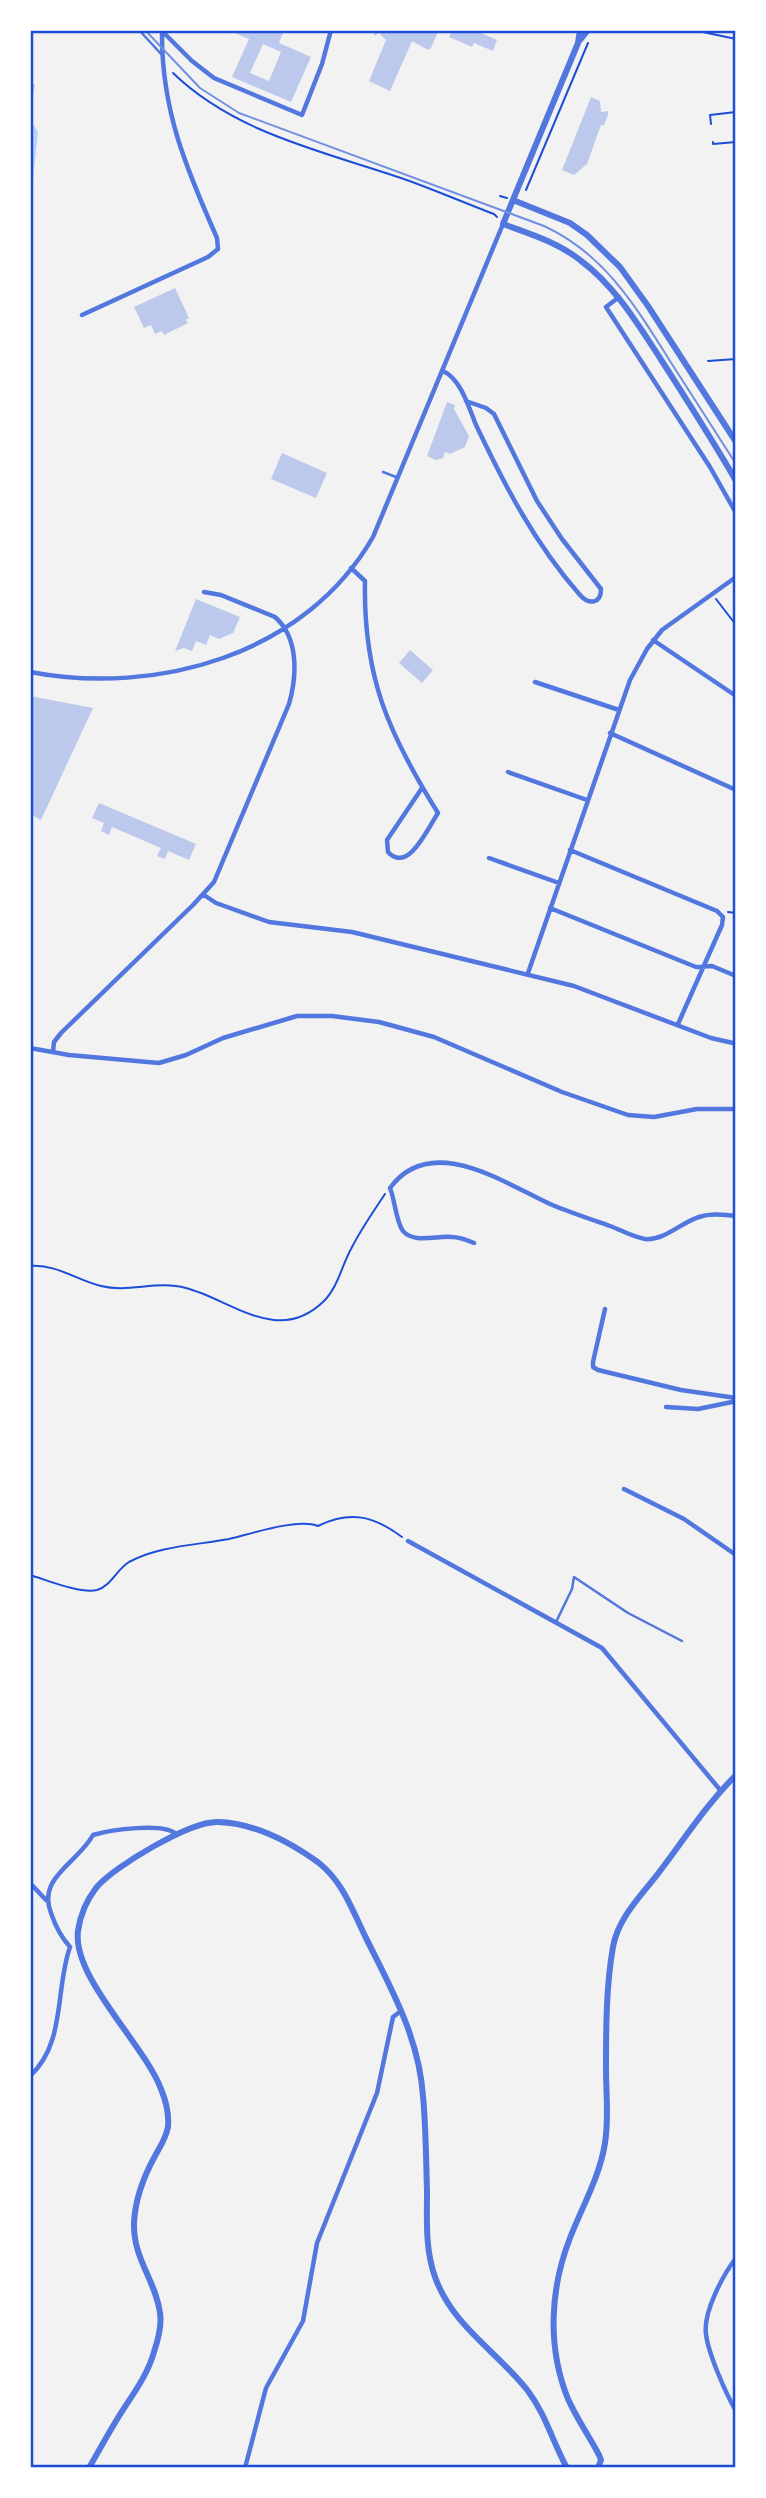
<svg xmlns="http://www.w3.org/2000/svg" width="766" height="2498" viewBox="0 0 766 2498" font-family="Helvetica,sans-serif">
	<rect width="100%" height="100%" fill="#f2f2f2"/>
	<!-- water -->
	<path fill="#bfd3fe" d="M30,124L34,125L38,132L30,208Z"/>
	<!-- building -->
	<path fill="#bdc9ec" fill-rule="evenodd" d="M228,30H284L279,43L311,57L291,102L232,77L249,39ZM263,44L281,52L269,81L250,73Z
		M372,30H439L431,48L428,50L412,41L390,91L369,81L386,40L379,33L375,36Z
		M452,30H483L481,33L497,40L493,51L474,43L472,47L449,37Z
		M30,83L35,84L31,106H30Z
		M591,97L600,101L601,112L608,111V115L604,125H601L587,164L574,175L562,170Z
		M175,288L189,318L186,320L188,323L164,335L162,331L155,334L151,325L144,328L134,307Z
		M447,402L455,405L454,409L469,436L465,447L450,454L445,452L443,458L436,460L427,456Z
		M282,453L327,473L316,498L271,479Z
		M196,599L240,617L233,633L219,639L210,635L206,645L196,641L192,651L184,648L175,651Z
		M410,650L433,670L422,683L399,663Z
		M30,696L93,708L41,820L30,814Z
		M99,803L196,844L189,860L168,851L165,859L157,856L161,848L112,827L109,835L101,831L104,823L92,818Z"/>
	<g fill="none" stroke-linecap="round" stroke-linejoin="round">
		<!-- path -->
		<path stroke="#1d4ed8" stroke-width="2" d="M693,30L736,39
			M173,73C232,130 313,149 389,174C424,185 459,201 494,214L497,217
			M711,124L710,115L736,112
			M713,142V144L736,142
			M526,190L588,43
			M500,196L507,198
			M708,361L736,359
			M716,599L736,625
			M728,912L736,913
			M30,1266C57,1264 76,1280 101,1286C129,1293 157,1280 186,1288C232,1300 278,1346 324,1301C338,1287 342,1265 351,1249C361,1229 373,1212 385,1194
			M30,1575C47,1580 80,1594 97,1590C111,1586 117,1569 129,1562C158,1546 197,1545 229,1539C251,1534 297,1518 318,1526C350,1510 374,1516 402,1537"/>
		<!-- service -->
		<path stroke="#5277de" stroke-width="2.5" d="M139,30L162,55
			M383,472L396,477
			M556,1622L572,1589L574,1577L628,1613L682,1641"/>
		<!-- minor -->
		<path stroke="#5277de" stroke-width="4.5" d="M161,30L192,61L214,78L302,115L322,64L331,30
			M619,297L606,307L710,467L736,513
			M82,315L208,257L218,249L217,238C186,168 161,109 162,31
			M443,371C461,379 469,408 476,425C505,486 535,544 580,595C589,605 601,604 601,589L562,539L537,501L494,414L486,408L466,401
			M351,568L365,581C363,676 388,733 438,813C428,828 408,874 388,852L387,840L422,788
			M653,640L736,696
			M30,672C157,696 305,655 373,537L503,224
			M535,682L619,710
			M610,733L736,790
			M508,772L587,800
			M570,850L717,911L723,917L722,925L678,1024
			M489,858L559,883
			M204,895L216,903L269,922L352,932L574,986L711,1038L733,1043
			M550,908L696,967L712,966L736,976
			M528,973L630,680L647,649L662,630L736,577
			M30,1048L69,1055L159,1063L186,1055L223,1038L297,1016H332L379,1022L434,1037L562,1092L628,1115L654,1117L697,1109H736
			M53,1052L54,1042L61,1033L193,905L214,882L289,704C297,676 299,638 275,617L221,595L204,592
			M474,1243C467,1240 460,1237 452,1237C439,1235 413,1244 403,1231C396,1222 395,1200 390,1188C431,1132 504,1183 550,1204C569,1212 590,1219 610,1226C621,1230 633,1237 645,1239C664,1241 682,1222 699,1217C711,1213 724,1215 736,1216
			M605,1309L593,1362V1367L598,1370L681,1390L736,1398
			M666,1407L698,1409L732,1402L736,1398
			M624,1489L684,1519L736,1555
			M408,1541L602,1648L721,1791
			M30,1883L46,1900
			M70,1947C61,1937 55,1925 51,1913C37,1877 78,1863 93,1835C110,1830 164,1822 176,1834
			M30,2076C66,2043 55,1989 70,1947
			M736,2258C723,2275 703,2312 706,2334C708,2353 726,2394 736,2411
			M245,2468L266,2388L303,2321L317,2243L377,2093L393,2017L401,2011"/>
		<!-- tertiary -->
		<path stroke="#5277de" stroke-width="6" d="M580,30L578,43L503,224C530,234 557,242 580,260C615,286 637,323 660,358C686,399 712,439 736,481
			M579,41L588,30
			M513,200L570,223L587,235L620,267L648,306L736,442
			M89,2468C98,2452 107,2436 116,2421C130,2398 147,2377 154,2352C158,2340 162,2325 160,2313C156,2281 133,2259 134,2223C135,2200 144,2176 155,2156C160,2147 166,2138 168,2127C169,2115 166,2101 161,2089C144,2044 72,1977 78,1931C80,1916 86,1901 96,1888C113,1867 190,1821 218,1822C254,1823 290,1842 319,1863C345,1884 353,1913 368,1942C393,1992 419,2039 423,2096C426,2128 426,2159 427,2191C427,2220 425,2249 435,2277C453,2327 497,2351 528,2391C546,2415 553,2443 567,2468
			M598,2468L601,2460L599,2455C589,2436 577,2419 568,2399C547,2347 550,2289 570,2238C582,2207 600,2176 605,2143C609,2119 606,2094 606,2069C606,2029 606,1986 613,1947C618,1917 643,1894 660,1871C685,1838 707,1804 736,1775"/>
		<!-- tram -->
		<path stroke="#7290e2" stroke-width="2" d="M145,30L200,88L239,113L544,226C605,254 636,307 670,361C692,395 714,430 736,464"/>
	</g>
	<!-- border -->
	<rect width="766" height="2498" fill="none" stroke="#ffffff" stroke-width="63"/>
	<rect x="32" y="32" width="702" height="2434" fill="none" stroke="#1d4ed8" stroke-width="2.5"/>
</svg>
